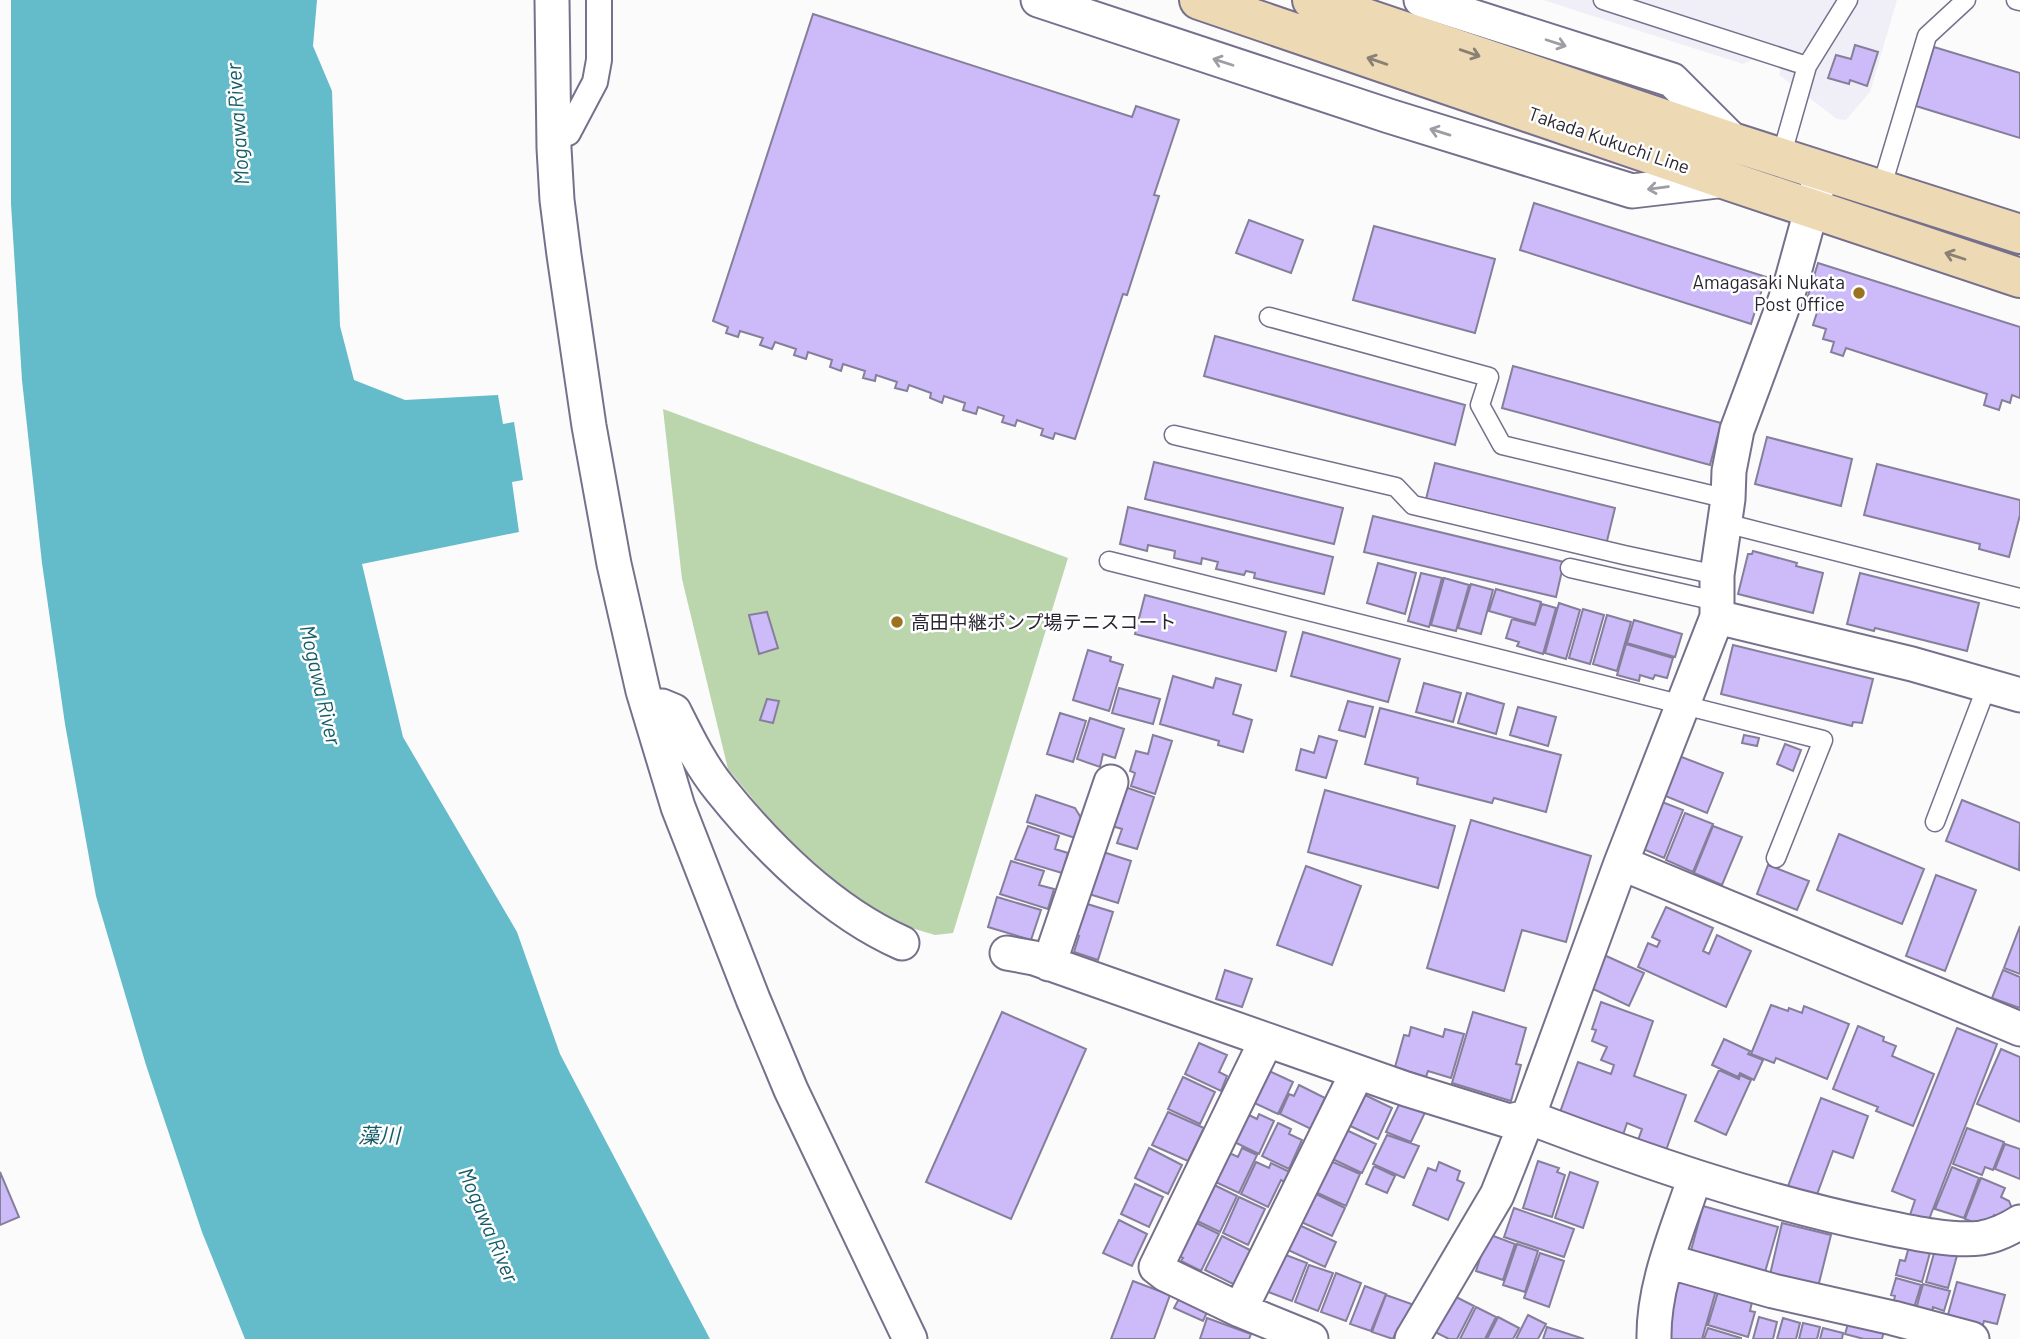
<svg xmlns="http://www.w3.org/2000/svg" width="2020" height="1339" viewBox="0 0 2020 1339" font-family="Barlow,'Noto Sans JP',sans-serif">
	<rect width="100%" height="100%" fill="#fbfbfb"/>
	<!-- built -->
	<path fill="#f0eff7" d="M1543,0H1897L1870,92L1846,120L1837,119L1779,75L1781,68L1752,60L1743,64Z"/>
	<!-- green -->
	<path fill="#bbd5ac" d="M663,409L1068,558L953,933L935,935L885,920L850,894L781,833L728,769L682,579Z"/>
	<!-- water -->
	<path fill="#64bbca" d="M11,0H317L313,46L332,91L340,326L354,380L405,400L498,395L503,424L514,422L523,480L512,482L519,532L362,564L403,737L517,932L560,1054L710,1339H245L202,1232L146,1065L96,896L65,724L42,563L22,380L11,204Z"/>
	<!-- building -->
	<path fill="#ccbbf8" stroke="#867f9c" stroke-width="2" d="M813,14L1132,117L1136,106L1179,120L1154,195L1159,196L1127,295L1123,294L1075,439L1055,433L1053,439L1041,435L1043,429L1017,420L1015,426L1002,422L1004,416L978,407L976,414L963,410L965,403L944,396L942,403L930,398L931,393L909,385L907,391L895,388L897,382L876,375L875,381L863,378L865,371L843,364L841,371L830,367L832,360L808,352L806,359L794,355L796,349L775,342L772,349L760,345L763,338L740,331L738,337L726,333L728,327L713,321Z
		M1855,45L1878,52L1867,86L1850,80L1849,84L1828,78L1836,55L1851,59Z
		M1934,47L2020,73V138L1916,106Z
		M1534,203L1766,277L1751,324L1520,250Z
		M1249,220L1303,240L1291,273L1236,253Z
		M1374,226L1495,259L1475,333L1353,300Z
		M1818,263L2020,327V398L2012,395L2010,403L2002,400L1999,410L1984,405L1987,394L1846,348L1843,356L1831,352L1834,342L1823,339L1826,329L1813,325L1820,303L1807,299Z
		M1215,336L1465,405L1455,445L1204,376Z
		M1513,366L1721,423L1710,465L1502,408Z
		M1767,437L1852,459L1841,506L1755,484Z
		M1154,462L1343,508L1334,544L1145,499Z
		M1435,463L1615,508L1606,545L1426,499Z
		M1877,464L2020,500V515L2009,557L1979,549L1980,544L1864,515Z
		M1128,507L1333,557L1324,594L1254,578L1255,573L1246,571L1244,575L1216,569L1218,562L1202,558L1201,564L1174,558L1175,551L1148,545L1147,551L1120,544Z
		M1373,516L1564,562L1556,597L1364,552Z
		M1753,551L1797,563L1796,566L1823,573L1813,613L1738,594L1748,554H1752Z
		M1378,563L1416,573L1405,614L1367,603Z
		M1421,573L1442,578L1429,627L1408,621Z
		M1860,573L1979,603L1967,651L1875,628L1874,631L1847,624Z
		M1444,578L1469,585L1456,631L1431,625Z
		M1471,584L1493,590L1481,634L1458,628Z
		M1496,589L1541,602L1535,624L1489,611Z
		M1145,595L1286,632L1276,671L1135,634Z
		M1559,603L1580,610L1566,659L1545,653Z
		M1542,604L1556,608L1543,654L1517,646L1519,642L1506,638L1512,619L1535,625Z
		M1583,609L1604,615L1590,664L1569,658Z
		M767,612L778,648L759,654L749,615Z
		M1607,615L1631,622L1617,671L1593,664Z
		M1634,620L1682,634L1675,657L1627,643Z
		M1303,632L1400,659L1388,702L1291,676Z
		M1626,644L1673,658L1667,678L1655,675L1653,679L1640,675L1639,681L1617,675Z
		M1733,645L1873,679L1862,723L1853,722L1852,726L1721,694Z
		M1088,650L1111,657L1110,661L1123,665L1109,711L1073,700Z
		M1173,676L1213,688L1216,678L1241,685L1233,714L1252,720L1243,752L1218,745L1219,741L1160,724Z
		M1424,683L1461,693L1453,722L1416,712Z
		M1119,688L1160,699L1153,724L1112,713Z
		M1467,693L1504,704L1496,734L1458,723Z
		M767,699L779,701L773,723L760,720Z
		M1348,701L1373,707L1365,737L1339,730Z
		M1518,707L1556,717L1548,746L1510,735Z
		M1380,708L1561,755L1546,812L1494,798L1492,803L1417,784L1418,778L1365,764Z
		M1060,713L1086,721L1073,762L1047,754Z
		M1090,718L1124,729L1115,758L1103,754L1100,767L1077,759Z
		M1153,735L1172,741L1155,794L1131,786L1135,773L1130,771L1136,751L1148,754Z
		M1744,735L1759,738L1757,746L1742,743Z
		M1319,736L1337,741L1326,778L1296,770L1301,749L1314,753Z
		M1785,744L1801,750L1793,771L1777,764Z
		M1679,756L1723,773L1707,813L1663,795Z
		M1125,787L1154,797L1137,849L1117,843L1122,829L1112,826Z
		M1325,790L1455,826L1438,888L1308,852Z
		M1036,795L1075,808L1083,821L1078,839L1027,822Z
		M1962,800L2020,823L2019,870L1946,841Z
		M1662,802L1683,810L1664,858L1643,849Z
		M1685,813L1713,824L1693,872L1666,860Z
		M1471,820L1591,856L1566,942L1522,930L1504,991L1427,968Z
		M1028,826L1059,836L1055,849L1068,853L1062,873L1015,859Z
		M1713,826L1742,837L1722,885L1694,873Z
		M1839,834L1924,869L1902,924L1817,890Z
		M1100,851L1131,861L1118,903L1089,894Z
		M1011,861L1044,871L1039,885L1054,889L1048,909L1000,894Z
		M1768,865L1809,881L1797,910L1757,894Z
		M1306,866L1361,886L1332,965L1277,945Z
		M1936,875L1976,890L1945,971L1906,956Z
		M997,897L1041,910L1031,940L988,927Z
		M1081,902L1113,912L1098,960L1074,952L1079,936L1071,934Z
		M1666,907L1713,928L1703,951L1709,954L1717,935L1751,951L1726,1007L1638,967L1648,943L1657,947L1660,941L1652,937Z
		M2020,926V974L2004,968Z
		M1604,955L1644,973L1629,1006L1589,987Z
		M1225,970L1252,979L1242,1007L1216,999Z
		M2003,970L2020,977V1008L1992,998Z
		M1601,1002L1653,1021L1634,1076L1686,1095L1665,1153L1637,1143L1642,1129L1627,1123L1622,1138L1559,1115L1578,1062L1611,1074L1614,1065L1601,1060L1607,1047L1592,1041L1596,1030L1592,1029Z
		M1771,1005L1788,1011L1789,1008L1802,1013L1804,1006L1849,1024L1827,1079L1776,1058L1774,1063L1751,1054Z
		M1002,1012L1086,1049L1011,1219L926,1182Z
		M1473,1012L1526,1028L1516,1064L1521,1065L1511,1101L1452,1083Z
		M1858,1026L1884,1037L1883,1041L1896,1046L1892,1056L1934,1074L1913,1126L1876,1111L1878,1107L1833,1089Z
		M1411,1027L1443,1037L1445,1029L1464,1034L1451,1078L1428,1071L1426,1077L1395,1067L1404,1035L1409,1036Z
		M1957,1028L1997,1044L1926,1227L1907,1224L1915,1200L1892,1191Z
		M1724,1039L1750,1051L1748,1054L1763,1060L1754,1080L1740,1073L1738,1077L1712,1065Z
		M1199,1043L1227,1055L1219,1072L1227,1076L1221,1091L1185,1074Z
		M2001,1049L2020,1057V1122L1977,1104Z
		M1265,1069L1293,1082L1278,1114L1250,1101Z
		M1719,1070L1739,1079L1740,1075L1751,1080L1726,1135L1695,1121Z
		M1183,1077L1215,1092L1200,1124L1168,1109Z
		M1299,1085L1325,1098L1311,1129L1280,1114L1289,1094L1294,1096Z
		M1405,1092L1429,1104L1411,1142L1386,1132Z
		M1365,1095L1392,1108L1378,1139L1346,1124Z
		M1821,1098L1868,1116L1853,1158L1833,1151L1815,1200L1787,1189Z
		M1241,1111L1257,1119L1259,1114L1274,1121L1259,1154L1228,1139Z
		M1168,1112L1204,1128L1188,1161L1152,1145Z
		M1278,1123L1291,1129L1289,1134L1302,1140L1289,1169L1262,1156Z
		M1340,1127L1376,1144L1362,1173L1326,1156Z
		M1967,1128L2004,1142L1993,1170L1985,1167L1982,1175L1953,1164Z
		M1387,1135L1419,1146L1404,1178L1373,1164Z
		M2005,1144L2020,1149V1179L1995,1169Z
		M1149,1148L1182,1165L1168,1194L1135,1178Z
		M1242,1148L1257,1155L1239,1193L1209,1179L1223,1150L1238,1157Z
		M1326,1159L1360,1174L1346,1206L1311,1190Z
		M1538,1161L1559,1168L1557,1172L1565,1175L1552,1217L1523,1208Z
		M1256,1162L1269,1168L1271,1163L1292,1173L1287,1183L1281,1180L1268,1207L1241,1194Z
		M1439,1162L1460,1171L1457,1180L1464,1183L1448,1220L1413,1205L1428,1168L1436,1171Z
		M1374,1166L1395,1176L1387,1193L1366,1184Z
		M1952,1167L1979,1178L1964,1218L1935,1209Z
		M0,1172L19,1217L0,1225Z
		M1570,1172L1598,1182L1583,1228L1555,1218Z
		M1981,1178L2005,1188L2001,1197L2009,1201L2011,1206L2010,1211L2000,1216L1994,1215L1991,1222L1983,1226L1965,1219Z
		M1208,1182L1237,1196L1220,1232L1191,1218Z
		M1135,1184L1163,1197L1149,1227L1121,1214Z
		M1312,1192L1345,1208L1332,1236L1299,1221Z
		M1239,1197L1265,1209L1248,1245L1223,1233Z
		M1703,1206L1778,1227L1763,1279L1689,1258Z
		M1514,1208L1574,1229L1564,1257L1504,1237Z
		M1188,1219L1219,1234L1201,1271L1181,1261L1183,1258L1172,1253Z
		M1119,1220L1147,1234L1132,1266L1103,1253Z
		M1782,1223L1831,1235L1817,1291L1769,1279Z
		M1299,1225L1336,1242L1325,1267L1288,1250Z
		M1488,1234L1515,1244L1503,1280L1476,1271Z
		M1222,1236L1254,1252L1237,1286L1205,1270Z
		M1910,1243L1931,1249L1922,1282L1896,1275L1900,1260L1905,1261Z
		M1517,1244L1538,1251L1525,1292L1503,1285Z
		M1936,1246L1958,1252L1948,1288L1926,1282Z
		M1278,1252L1307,1263L1292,1301L1263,1290Z
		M1540,1253L1564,1261L1549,1307L1524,1298Z
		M1309,1265L1333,1273L1318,1311L1295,1302Z
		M1336,1273L1361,1283L1346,1321L1321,1312Z
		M1677,1275L1717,1287L1702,1339H1663Z
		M1896,1278L1921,1285L1912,1314L1892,1308L1895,1296L1891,1295Z
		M1133,1281L1170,1295L1154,1339H1111Z
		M1957,1282L2005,1295L1997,1324L1984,1321L1981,1332L1946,1322Z
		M1923,1284L1950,1291L1944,1311L1933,1307L1932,1313L1916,1309Z
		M1365,1286L1386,1294L1371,1331L1350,1324Z
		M1718,1292L1752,1302L1750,1311L1755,1312L1748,1337L1708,1325Z
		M1386,1295L1417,1306L1402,1330L1398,1328L1393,1339L1372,1332Z
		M1454,1296L1474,1306L1457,1339H1449L1435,1332Z
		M1180,1297L1208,1310L1203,1321L1174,1308Z
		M1476,1307L1496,1317L1485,1339H1460Z
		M1528,1315L1546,1324L1538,1339H1516Z
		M1498,1317L1519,1328L1513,1339H1487Z
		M1759,1317L1777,1322L1773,1339H1753Z
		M1850,1317L1885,1327L1882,1339H1864L1845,1334Z
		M1207,1318L1251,1334L1249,1339H1200Z
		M1783,1318L1800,1323L1796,1339H1777Z
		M1803,1323L1820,1327L1817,1339H1799Z
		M1547,1327L1584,1339H1543Z
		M1708,1328L1741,1338V1339H1704Z
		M1823,1328L1843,1333L1842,1339H1820Z"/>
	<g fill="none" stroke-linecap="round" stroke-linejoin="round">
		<defs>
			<path id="service" d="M1603,0L1807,66
				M2016,0L2020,1
				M1781,157L1807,66L1848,0
				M1881,189L1927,36L1966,0
				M1269,317L1489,377L1480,405L1502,445L1728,499
				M1174,435L1396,487L1413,505L1624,555L1717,575
				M1725,523L2020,598
				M1109,561L1823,740L1776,858
				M1570,568L1716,601
				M1935,822L1987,686"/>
			<path id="pedestrian" d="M554,135L568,133L595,82L599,60V0"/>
			<path id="minor" d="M552,0L554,148L557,200L564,255L589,426L614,564L643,691L678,807L753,999L791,1090L910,1339
				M1038,0L1389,116L1632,191L1726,180
				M1421,0L1672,80L1735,143
				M1717,617L1912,664L2020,695
				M649,711L662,706L674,711C687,737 701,766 720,789C768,849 832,912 902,943
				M1621,863L2020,1029
				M1007,953L1034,958L1406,1089L1509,1121L1528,1117C1641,1160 1756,1200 1875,1225C1904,1231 1951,1242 1981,1238C1993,1236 2009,1229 2020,1222
				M1049,964L1111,782
				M1266,1041L1156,1267L1165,1274L1240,1310L1311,1339
				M1667,1261L1773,1291L1893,1318L1972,1339
				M1240,1310L1357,1073
				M1412,1339L1497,1195L1528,1117L1621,863L1717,617V575L1728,499L1729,471L1737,430L1790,287L1818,185
				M1654,1339C1653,1284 1678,1229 1695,1177"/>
			<path id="secondary" d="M1199,0L1726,180L2020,278
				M1312,0L1735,143L2020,234"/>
		</defs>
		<!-- service casing -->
		<use href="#service" stroke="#77708c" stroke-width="21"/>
		<!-- pedestrian casing -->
		<use href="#pedestrian" stroke="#77708c" stroke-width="28"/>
		<!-- minor casing -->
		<use href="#minor" stroke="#77708c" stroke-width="37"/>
		<!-- secondary casing -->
		<use href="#secondary" stroke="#77708c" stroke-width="42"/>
		<!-- service -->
		<use href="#service" stroke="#fff" stroke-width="18"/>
		<!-- pedestrian -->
		<use href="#pedestrian" stroke="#fff" stroke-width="24"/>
		<!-- minor -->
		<use href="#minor" stroke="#fff" stroke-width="33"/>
		<!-- secondary -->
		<use href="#secondary" stroke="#eddab5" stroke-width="38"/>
	</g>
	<!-- one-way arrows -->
	<defs><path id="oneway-shaft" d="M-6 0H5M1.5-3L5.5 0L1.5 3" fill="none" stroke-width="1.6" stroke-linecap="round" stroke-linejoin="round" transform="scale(1.75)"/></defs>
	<g stroke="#9f9da3">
		<use href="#oneway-shaft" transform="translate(1556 43) rotate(18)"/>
		<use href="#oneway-shaft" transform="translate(1223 62) rotate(-162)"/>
		<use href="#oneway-shaft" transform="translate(1440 132) rotate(-163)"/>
		<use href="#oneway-shaft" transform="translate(1658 188) rotate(173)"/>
	</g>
	<g stroke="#8b8074">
		<use href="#oneway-shaft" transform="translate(1470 53) rotate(19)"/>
		<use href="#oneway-shaft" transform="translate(1377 61) rotate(-161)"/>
		<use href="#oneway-shaft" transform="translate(1955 256) rotate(-162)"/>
	</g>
	<!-- markers -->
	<g fill="#9b7320" stroke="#fff" stroke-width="2.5">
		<circle cx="1859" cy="293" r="7"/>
		<circle cx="897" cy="622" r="7"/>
	</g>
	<g text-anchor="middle" stroke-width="5" stroke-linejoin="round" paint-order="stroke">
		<!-- street labels -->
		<g font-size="19" fill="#292632" stroke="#fff">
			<text transform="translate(1609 140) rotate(19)" y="7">Takada Kukuchi Line</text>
		</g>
		<!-- poi labels -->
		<g font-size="19" fill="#292632" stroke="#fff" text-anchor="end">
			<text x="1845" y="289">Amagasaki Nukata<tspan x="1845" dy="22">Post Office</tspan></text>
			<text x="911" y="629" text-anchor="start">高田中継ポンプ場テニスコート</text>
		</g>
		<!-- water labels -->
		<g font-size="21" font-style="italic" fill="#145d68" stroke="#fff">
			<text transform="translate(238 124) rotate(-94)" y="7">Mogawa River</text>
			<text transform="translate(320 685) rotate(77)" y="7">Mogawa River</text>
			<text x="379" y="1143">藻川</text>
			<text transform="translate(488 1225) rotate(67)" y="7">Mogawa River</text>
		</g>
	</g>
</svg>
